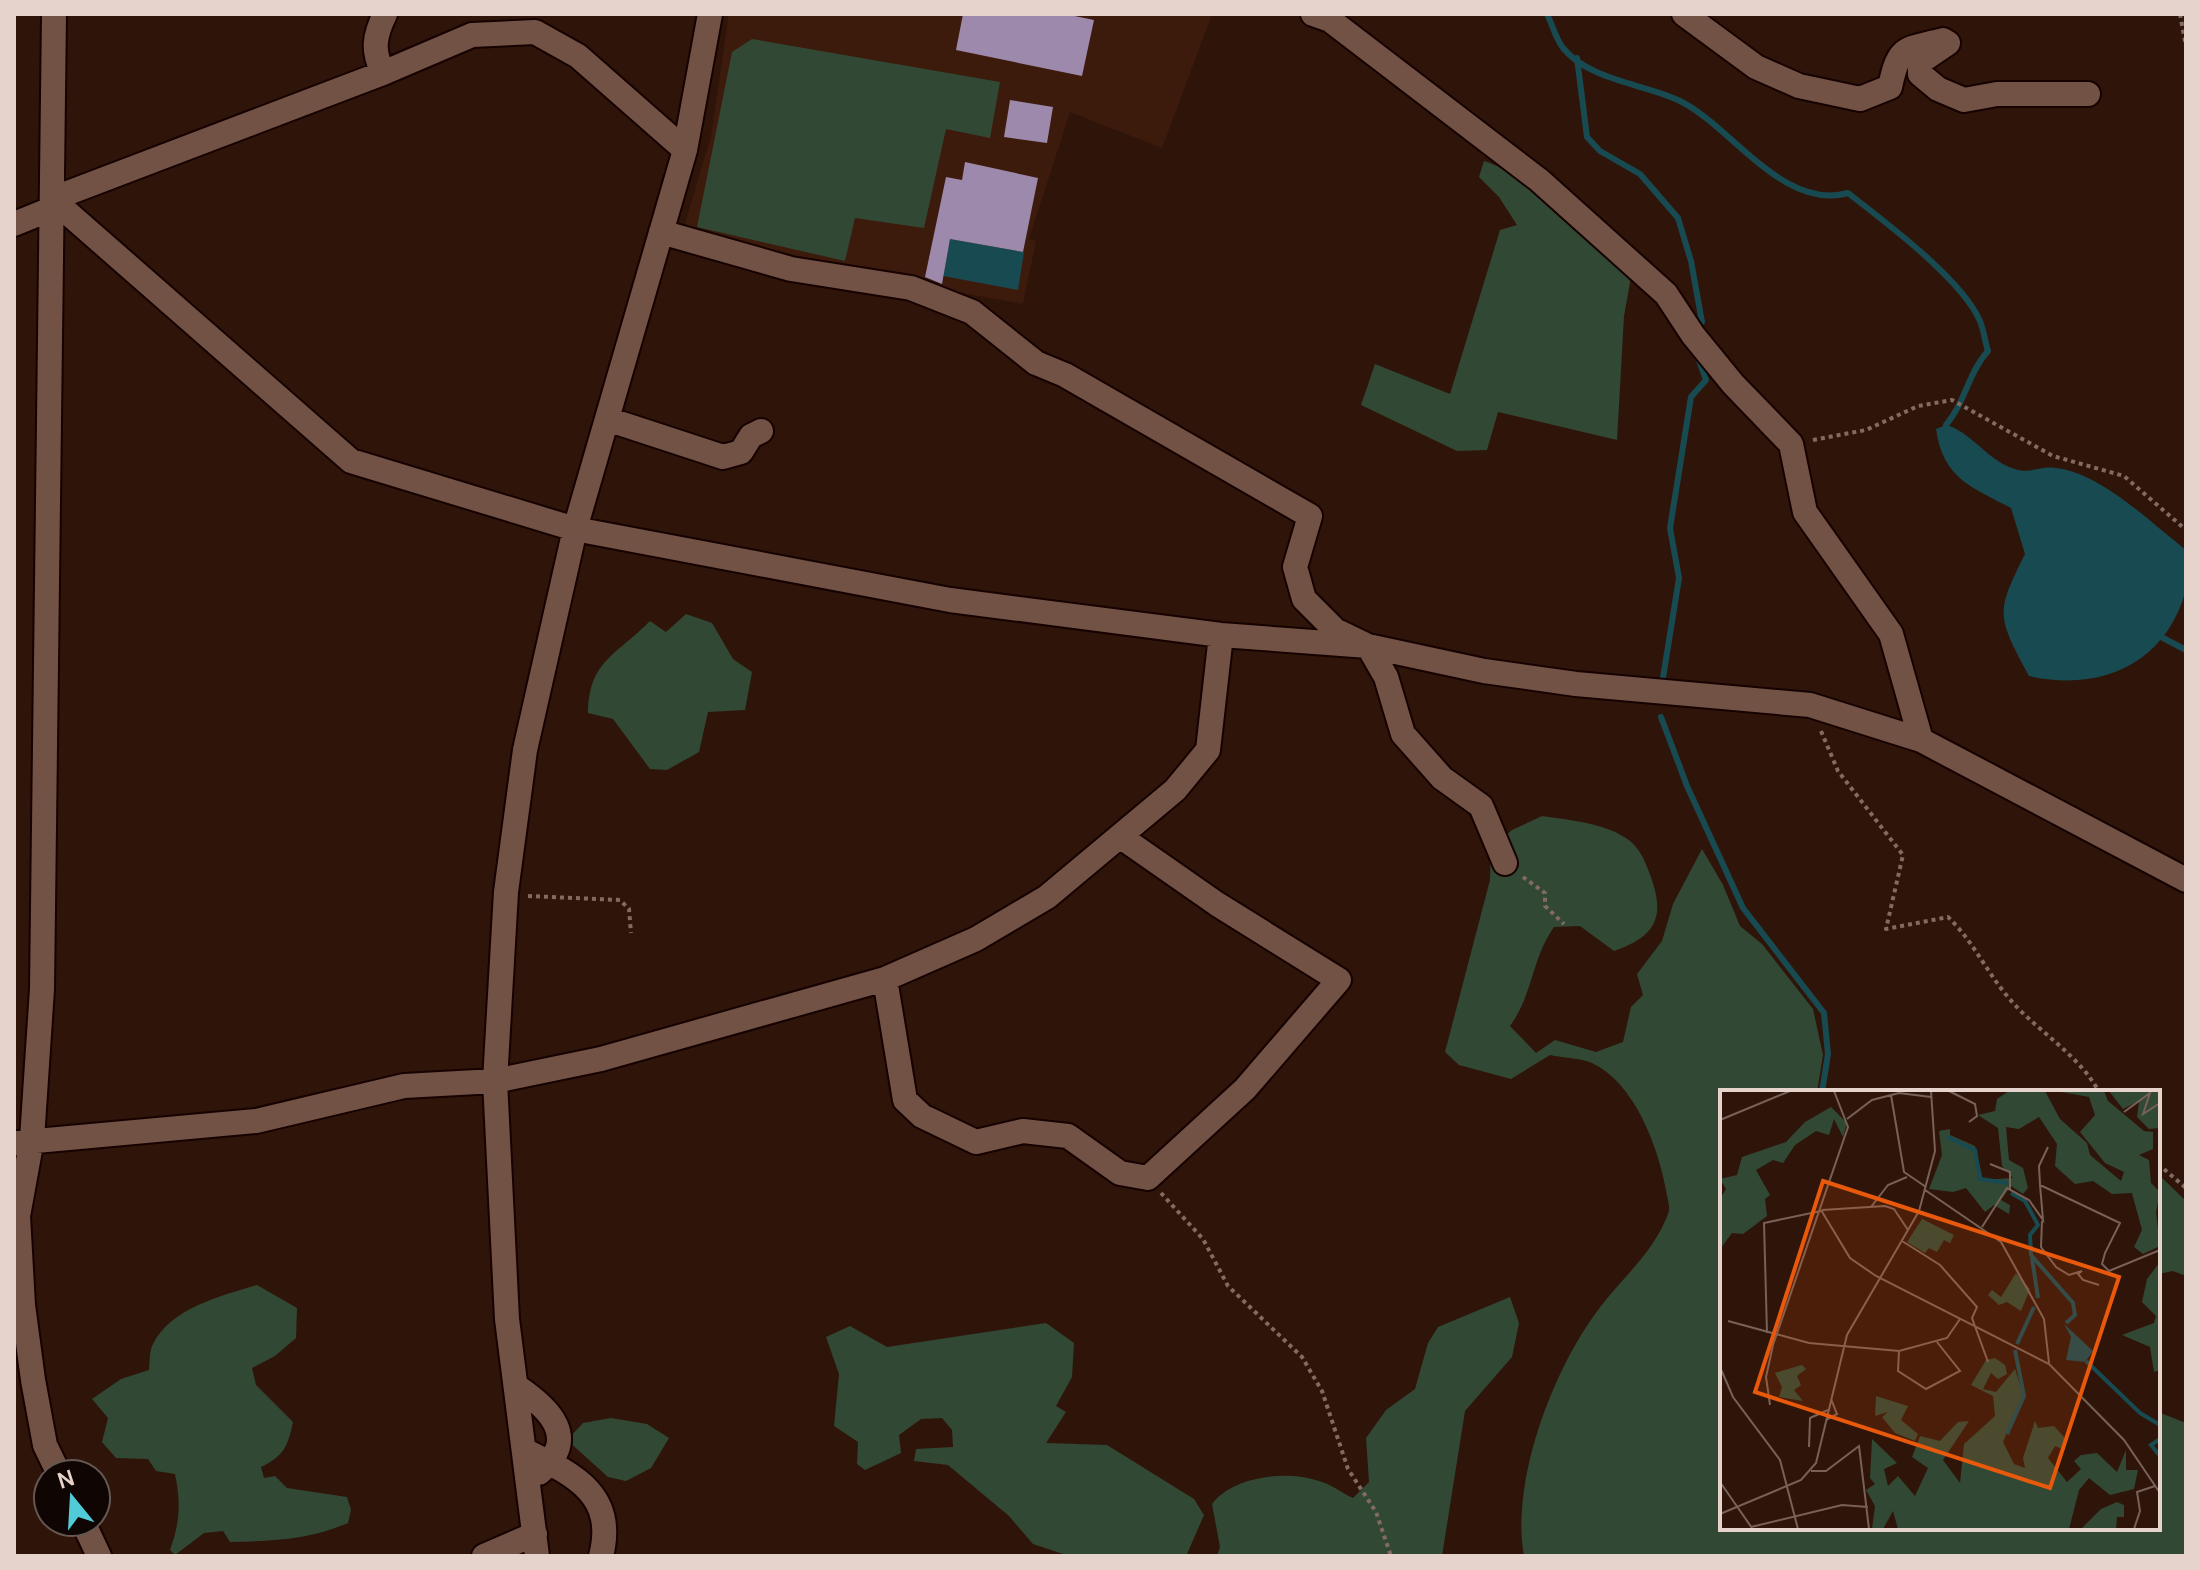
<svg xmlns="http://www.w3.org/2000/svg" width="2200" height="1570" viewBox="0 0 2200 1570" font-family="Manrope,sans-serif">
	<rect width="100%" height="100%" fill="#2f1509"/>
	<!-- built -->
	<path fill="#3d1b0c" d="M729,14H1212L1162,148L1070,112L1029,239L1036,241L1023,304L868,276L683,231L711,136Z"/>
	<!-- green -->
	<path fill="#314834" d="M752,39L1000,82L990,138L946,129L924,228L855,218L845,261L697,227L732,52Z
		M1484,161C1537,178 1590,239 1631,277L1624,316L1617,440L1498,412L1487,450L1457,451L1361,405L1375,364L1450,394L1500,230L1517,225L1499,197L1479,177Z
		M686,614L712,623L733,659L752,672L745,710L708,712L699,752L667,770L650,769L613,719L588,713C589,660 617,655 650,621L666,632Z
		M1542,816C1569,820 1607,823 1630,841C1640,849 1645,861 1649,872C1666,915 1658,936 1614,951L1580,926L1554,927C1531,960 1534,992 1510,1026L1536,1053L1555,1040L1596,1052L1623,1042L1631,1007L1643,995L1637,974L1662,941L1673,904L1702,849L1723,885L1740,926L1762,944L1813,1009L1823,1055L1817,1092H1722V1528H2158V1412L2186,1423V1556H1524C1510,1481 1554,1366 1601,1306C1625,1275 1653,1253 1668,1214C1671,1207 1667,1198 1666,1190C1658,1147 1635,1083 1592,1063C1580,1058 1563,1058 1550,1055L1511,1079L1459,1065L1445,1052L1490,880L1491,848L1512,830Z
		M2158,1174L2186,1201V1276L2173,1271L2158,1274Z
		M257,1285L297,1308L296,1338L275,1356L252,1368L256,1385L293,1422C288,1446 284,1456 261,1467L264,1478L275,1476L287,1488L347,1497L351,1510L348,1523C309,1540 271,1541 230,1542L223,1531L204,1533L175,1555L170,1550C180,1522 181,1503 175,1474L156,1471L148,1459L116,1458L102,1442L108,1418L92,1399L121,1379L149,1370C150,1362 149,1351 153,1344C171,1308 221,1296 257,1285Z
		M1510,1297L1519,1323L1512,1357L1465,1411L1442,1556H1217L1220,1547L1212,1504C1233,1476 1286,1470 1319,1481C1331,1484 1342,1493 1353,1498L1369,1482L1366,1438L1386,1410L1415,1389L1428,1343L1438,1327Z
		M1046,1323L1074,1343L1072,1377L1056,1406L1066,1412L1046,1443L1107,1445L1194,1499L1204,1515L1187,1554L1069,1556L1033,1544L1009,1516L948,1465L914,1461L916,1449L953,1447L952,1430L942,1418L921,1419L899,1435L901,1453L865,1470L857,1464L858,1442L834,1426L839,1374L826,1337L850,1326L887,1347Z
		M611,1418L647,1424L669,1438L651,1468L626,1481L608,1477L567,1440L583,1423Z"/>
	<!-- water -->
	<path fill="#184a51" d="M950,239L1024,252L1018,290L943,276Z
		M1946,425C1969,431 1985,456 2007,466C2030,477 2036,465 2056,468C2101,473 2151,523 2186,550C2186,564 2189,581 2185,593C2164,665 2099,692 2029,676C1997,616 1995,614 2025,554L2011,508C1972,487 1943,479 1936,429Z"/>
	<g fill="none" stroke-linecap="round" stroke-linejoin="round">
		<!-- stream -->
		<path stroke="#184a51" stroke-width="6" d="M1547,14C1552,24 1556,39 1563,48C1590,81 1646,84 1680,101C1731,126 1783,211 1848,193C1885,222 1962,279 1980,321C1984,331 1985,342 1988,351C1968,373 1965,403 1946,425
			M1577,58L1587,137L1600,151L1640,174L1678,218L1691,261L1702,322
			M2163,638L2186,650
			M1662,684L1679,578L1670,528L1691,397L1706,380L1697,355
			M1661,717L1687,786L1743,908L1824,1013L1828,1054L1822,1092"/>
	</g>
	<!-- building -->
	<path fill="#9c89ab" d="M963,14H1065L1094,20L1082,76L956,50Z
		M1010,100L1053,107L1047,143L1004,137Z
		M965,162L1038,178L1023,252L950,239L942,284L925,277L946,177L962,180Z"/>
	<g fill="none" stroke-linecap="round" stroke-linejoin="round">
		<defs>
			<path id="minor" d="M54,14L42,989L32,1139L18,1216L23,1305L33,1380L45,1445L59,1474
				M1313,14L1330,20L1539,180L1666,294L1693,335L1733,384L1791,444L1805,512L1891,634L1921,740
				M1684,14L1756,67L1799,86L1860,99L1890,87C1899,45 1904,50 1943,40L1948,43L1920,62V74L1938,89L1964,100L1997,94H2088
				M383,73C372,50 374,37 385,14
				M52,199L351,461L575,529L950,600L1221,635L1368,646L1484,671L1576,684L1810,705L1921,740L2186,880
				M52,199L383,73L472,35L535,32L578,56L685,150
				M14,224L51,209
				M661,232L791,269L911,288L972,312L1036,363L1065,375L1310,516L1295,567L1304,599L1335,630L1368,646L1386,677L1403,734L1442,778L1481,806L1505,863
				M607,419L723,457L741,452L751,436L761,431
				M885,979L905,1100L922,1116L976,1142L1023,1131L1068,1136L1120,1173L1148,1178L1245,1089L1339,980L1217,904L1121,837
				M14,1143L256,1121L404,1086L495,1081L601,1059L885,979L976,939L1047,897L1175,790L1208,750L1221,635
				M516,1386C549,1408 581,1438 539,1473
				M524,1450C572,1474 617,1493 601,1556
				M83,1522L99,1556
				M484,1556L535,1534
				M537,1556L507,1319L495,1081L506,892L525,750L575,529L685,150L710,14"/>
		</defs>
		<!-- minor casing -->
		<use href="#minor" stroke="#160200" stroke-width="28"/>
		<!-- path -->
		<path stroke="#826b61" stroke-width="4" stroke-dasharray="4 4" stroke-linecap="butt" d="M2180,14L2186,47
			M1813,440L1866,430L1918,406L1952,400L2053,456L2124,476L2186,530
			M1821,731L1838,771L1903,855L1886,929L1948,917C1973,941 1986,971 2008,997C2036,1031 2078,1053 2099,1092
			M1523,877L1545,893V906L1564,924
			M528,896L620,900L629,909L631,933
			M2158,1164L2186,1188
			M1161,1193L1203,1239L1228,1286L1302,1357L1322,1391L1348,1469L1376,1512L1391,1556"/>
		<!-- minor -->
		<use href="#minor" stroke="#725244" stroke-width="24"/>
	</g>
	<!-- overview -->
	<g transform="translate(1720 1090)">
		<rect width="440" height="440" fill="#2f1509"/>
		<path d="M289,1H325L340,29L367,53L370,65L401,91L404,82L385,73L360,42L375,25L369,7L336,1H384L388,11L424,41L433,42V59L419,65L429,70L431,93L440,102L436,122L440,156L423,164L414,157L422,140L412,103L392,104L373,91L355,94L335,76L337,54L319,27L299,39L286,37L289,70L303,78L308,98L303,104L291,96L281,110L290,115L289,124L274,115L265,122L246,98L233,102L209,99L222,65L219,41L230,39V45L255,56L263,90L293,88L282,76L278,38L258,25L275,21L277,9ZM389,1H440V38L429,39L417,27L419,11L403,19ZM111,17L127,33L123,47L114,29L109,45L96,41L75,55L63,73L53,70L36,80L50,105L45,109L47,126L23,144L12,143L0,159V109L6,99L0,89L17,85L22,67L66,52L85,32ZM202,129L234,145L230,153L224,150L217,162L209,158L205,163L187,152ZM440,172V280L434,282L430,257L402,245L434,233L436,226L422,212L427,189ZM296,183L310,199L301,221L287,212L279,215L268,205L272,200L281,207ZM275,268L285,275L287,284L278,289L271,283L263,299L276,302L295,279L303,305L283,352L294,374L305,378L303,368L315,331L318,338L334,336L344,347L345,360L335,356L328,368L347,392L361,379L354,371L361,365L377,363L397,382L406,360V380H418L414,399L390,405L369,388L359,400L349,439H178L173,421L163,439H152L155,416L146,400L155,394L150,388L152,349L177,373L164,379L168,396L178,386L195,406L208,378L192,367L200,346L220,351L238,332L249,331L223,370L240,393L244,354L275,326L273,306L251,295L266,270ZM82,275L86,279L77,286L81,295L74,300L83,311L59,307L62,297L55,283ZM156,306L188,316L181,330L198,344L195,351L175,343L162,327L168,322L155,326ZM397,412L404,415V427H397L396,439H361L381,419Z" fill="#314834"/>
		<path d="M344,234L373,261L365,272L346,270L351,247Z" fill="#184a51"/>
		<path fill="none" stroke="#184a51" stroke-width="4" d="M227,47L255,60L260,89L288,93M291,103L305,111L318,135L310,145L311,165L353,213L355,225L346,233M312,168L318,208M297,254L314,217M366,271L420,323L440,335M287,344L304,306L295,260M440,349L431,355L440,366"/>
		<path fill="none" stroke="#786157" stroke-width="2" d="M229,1L255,14L257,26L249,32M171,5L184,82L206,97M404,22L430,3L423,24L440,13M127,29L152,10L179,3L211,7M0,30L70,1M270,74L290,82V99M320,95L319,76L328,57M205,100L281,152L324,229L329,273M151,117L168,95L187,87M101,120L130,168L156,186L329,274L404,350L440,403M102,120L165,116L174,119L188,140M322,131L321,157L336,177L349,185L362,181L358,184L363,190L379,195M262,137L287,98L309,110L323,130L320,95L400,133L385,163L382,174L389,181L440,160M182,151L220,175L257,217L252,228L268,272M8,231L89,253L179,261L227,248L240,229M47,243L44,133L101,121M179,261L178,281L206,299L240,281L217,252M0,277L13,307L60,370L78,439M50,315L46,287L53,255L128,37L114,1M106,330L117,324L111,309M89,357L90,328L108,320M91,381H106L139,356L149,439M0,392L32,438M0,424L81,390L96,373L127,245L199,121L215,61L211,1M31,437L122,415L148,417M414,439L420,421L417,402L435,396"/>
		<path fill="#e8590c" fill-opacity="0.15" stroke="#e8590c" stroke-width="4" d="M103,91L399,187L330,398L35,302Z"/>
		<rect width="440" height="440" fill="none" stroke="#e6d3cb" stroke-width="4"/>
	</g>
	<!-- border -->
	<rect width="2200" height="1570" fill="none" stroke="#e6d3cb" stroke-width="32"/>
	<!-- north arrow -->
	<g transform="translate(72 1498) rotate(342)"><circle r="38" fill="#0f0502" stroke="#655752" stroke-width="2"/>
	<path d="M0-6L14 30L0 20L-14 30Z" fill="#52cbd8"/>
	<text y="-12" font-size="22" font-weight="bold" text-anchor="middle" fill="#e6d3cb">N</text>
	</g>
</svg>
